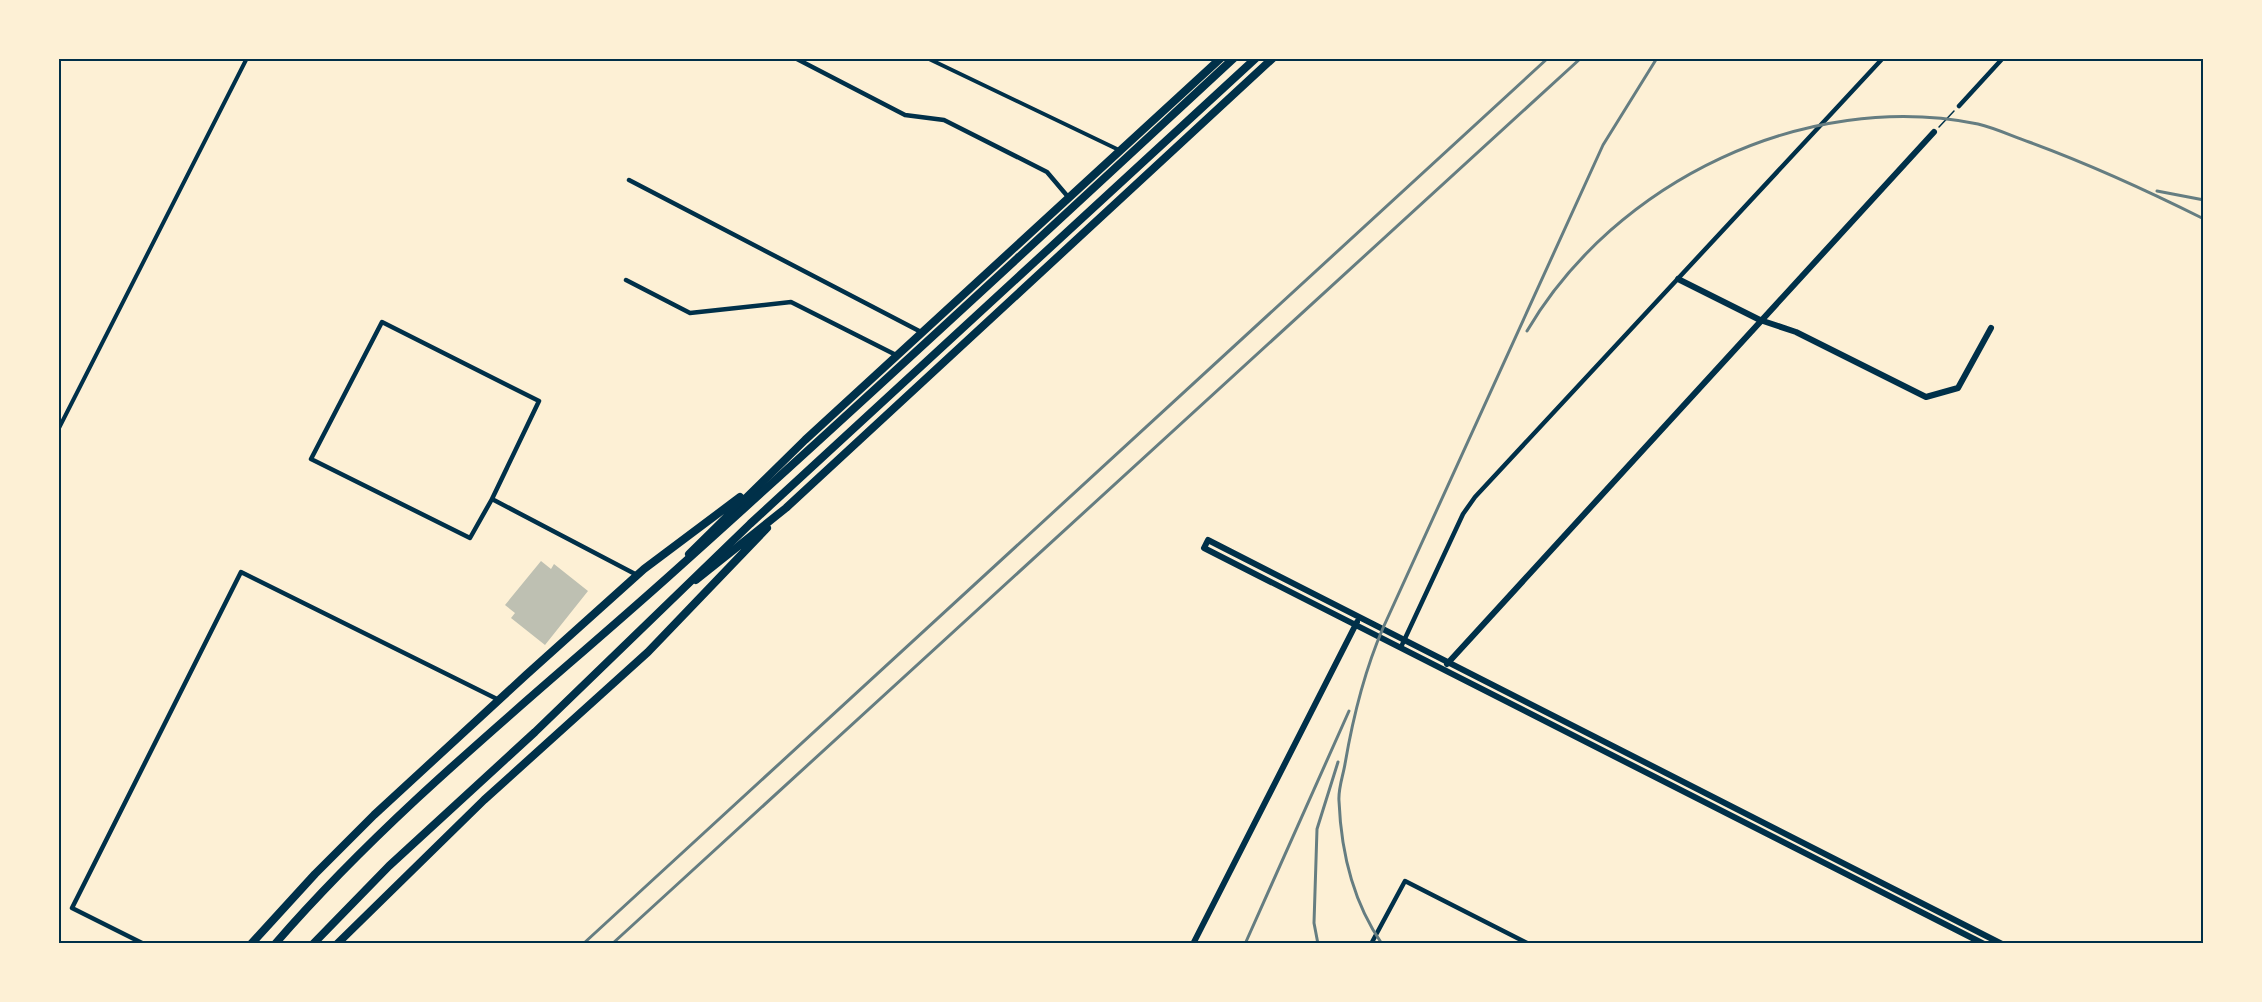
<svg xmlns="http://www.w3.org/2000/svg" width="2262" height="1002" viewBox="0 0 2262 1002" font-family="Signika,sans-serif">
	<rect width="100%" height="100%" fill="#fdf0d5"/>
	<!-- building -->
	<path fill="#bec0b2" d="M541,561L551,569L554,564L588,591L545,645L511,618L515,613L505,605Z"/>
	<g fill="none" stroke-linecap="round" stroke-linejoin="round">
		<!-- path -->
		<path stroke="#003049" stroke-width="1.5" d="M1939,127L1954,111"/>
		<!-- pedestrian -->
		<path stroke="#003049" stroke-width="4" d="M927,58L1119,150
			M58,430L247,58"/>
		<!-- minor -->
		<path stroke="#003049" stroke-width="4.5" d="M795,58L905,115L944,120L1047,172L1069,198
			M1959,106L2003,58
			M629,180L923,333
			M626,280L690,313L791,302L898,356
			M492,499L470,538L311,459L382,322L539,401L492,499L637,575
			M1401,647L1463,514L1475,497L1883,58
			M144,944L72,908L241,572L499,700
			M1371,944L1405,881L1529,944"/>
		<!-- tertiary -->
		<path stroke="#003049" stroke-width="6" d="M1678,279L1760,320L1796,332L1926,397L1958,388L1991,328
			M1447,664L1934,132
			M1193,944L1357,622
			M1984,944L1204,548L1208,540L2002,944"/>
		<!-- primary -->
		<path stroke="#003049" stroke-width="8" d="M689,554L805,440L1221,58
			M696,580L786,508L1273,58
			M251,944L315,874L374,815L526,675L644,569L740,497
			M337,944L484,800L648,652L767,528"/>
		<!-- trunk -->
		<path stroke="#003049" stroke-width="8" d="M275,944C393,808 535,696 668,577C859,406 1046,232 1234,58
			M313,944L389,866L535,732L750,524L1256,58"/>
		<!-- rail -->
		<path stroke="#657d81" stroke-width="3" d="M2157,191L2204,200
			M1527,331C1615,181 1806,89 1978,124C1995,128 2012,136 2029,142C2089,164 2146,190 2204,219
			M583,944L1548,58
			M612,944L1581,58
			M1245,944L1349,711
			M1318,944L1314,923L1317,829L1338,762
			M1382,944C1353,902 1341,851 1339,801C1338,789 1343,776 1345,764C1353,717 1364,672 1383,628L1603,145L1657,58"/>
	</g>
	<!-- border -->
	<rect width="2262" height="1002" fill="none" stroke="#fdf0d5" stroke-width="120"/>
	<rect x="60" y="60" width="2142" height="882" fill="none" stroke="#003049" stroke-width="2"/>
</svg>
